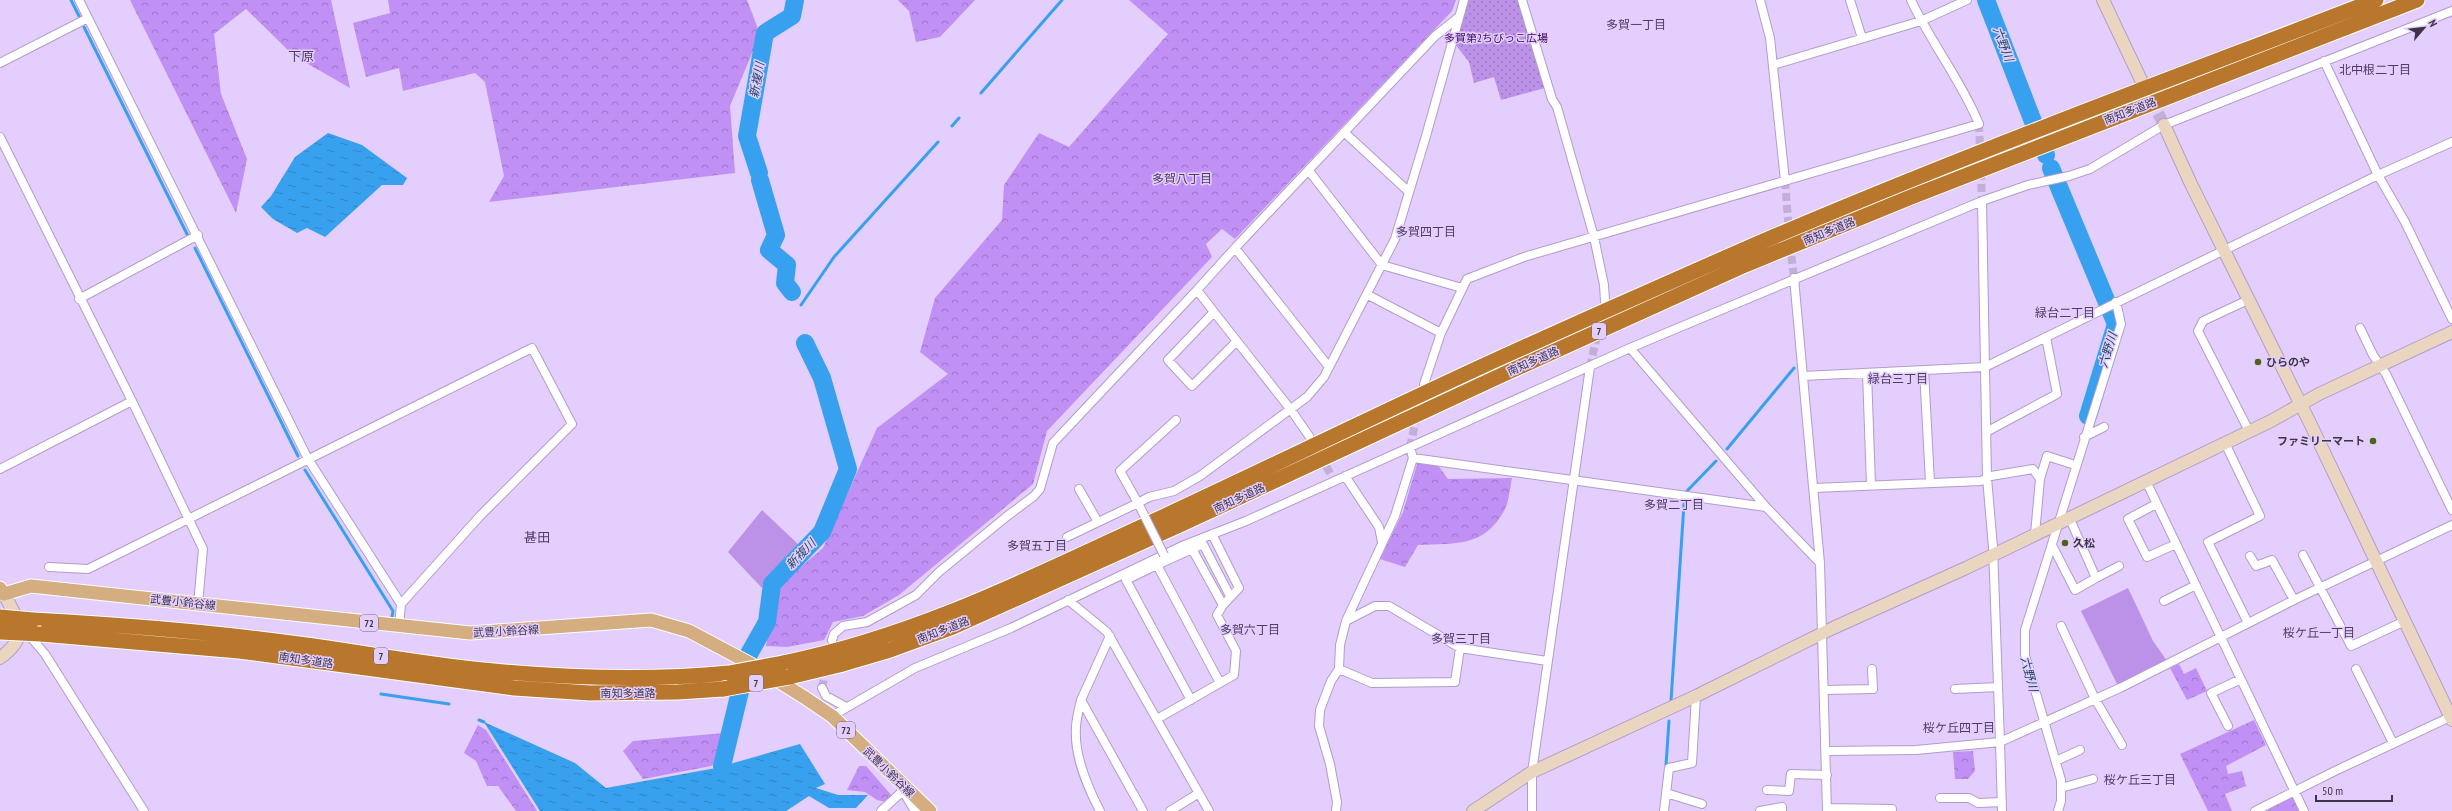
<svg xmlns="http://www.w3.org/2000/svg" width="2452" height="811" viewBox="0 0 2452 811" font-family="'PT Sans Narrow','Noto Sans JP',sans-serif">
	<defs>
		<pattern id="forest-crowns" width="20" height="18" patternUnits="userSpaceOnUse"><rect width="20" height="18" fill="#c190f5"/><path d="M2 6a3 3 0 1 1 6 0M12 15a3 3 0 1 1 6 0" fill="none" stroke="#9e76c8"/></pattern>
		<pattern id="park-dots" width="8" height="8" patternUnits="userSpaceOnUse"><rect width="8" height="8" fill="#bb92e8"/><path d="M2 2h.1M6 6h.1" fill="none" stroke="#9978be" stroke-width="1.8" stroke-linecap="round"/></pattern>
		<pattern id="water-ripples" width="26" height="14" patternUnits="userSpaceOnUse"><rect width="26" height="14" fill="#38a1ef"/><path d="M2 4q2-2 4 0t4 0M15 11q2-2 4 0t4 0" fill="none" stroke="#3084c3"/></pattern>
	</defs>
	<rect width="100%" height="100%" fill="#e3cefd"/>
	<!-- green -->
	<path fill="#bb92e8" d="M762,510L800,546L762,588L728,552Z
		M2128,588L2153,641L2167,661L2118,686L2081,611Z"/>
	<!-- forest -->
	<path fill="url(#forest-crowns)" d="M130,0H331L350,88L294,56L246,9L214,34L221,94L247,159L236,213Z
		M388,0H747L760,34L730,106L735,173L489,202L504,176L485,82L475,73L403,91L399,68L366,77L353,23L390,13Z
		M898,0H975L940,37L916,42L909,11Z
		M1129,0H1456L1452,11L1235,239L1222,229L1206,244L1212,257L1047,431L1033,484L899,595L863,616L833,622L824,640L787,647L766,646L777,587L823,548L877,428L948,374L920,352L935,298L1002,220L1004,185L1039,133L1069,147L1168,34Z
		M1417,464H1437L1448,479L1512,478C1510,487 1509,502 1504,511C1483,548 1455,543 1418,545L1405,567L1380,559L1403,512Z
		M2179,664L2184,674L2196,668L2207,691L2187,700L2170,668Z
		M2254,720L2266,745L2226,766L2228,774L2242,771L2246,786L2225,794L2232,811H2208L2180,754Z
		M478,725L486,730L537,811H516L498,786H487L476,761L464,753Z
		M724,733L721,760L711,766L643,779L623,751L633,741Z
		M1973,751L1975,771L1968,779H1955L1953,752Z
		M859,766H866L892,796L886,802L877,800L865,792L847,790Z
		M2293,797L2301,811H2268L2267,808Z"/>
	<!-- park -->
	<path fill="url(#park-dots)" d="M1464,0H1522L1548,87L1501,100L1494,77L1474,83L1469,62L1452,40Z"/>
	<!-- water -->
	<path fill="url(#water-ripples)" d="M328,133L362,145L407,178L403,185H382L325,237L307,228L297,233L273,219L261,207L271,196L295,157Z
		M484,722L575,763L606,788L716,768L800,744L825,784L816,788L838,795H868L856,808H829L809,796L786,811H540Z"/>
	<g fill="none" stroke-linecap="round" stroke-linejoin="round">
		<!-- stream -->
		<path stroke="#38a1ef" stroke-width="3" d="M71,0L79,16
			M84,27L188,236
			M981,93L1062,0
			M952,126L959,118
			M195,248L298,456
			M801,305L834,257L938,142
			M1727,449L1794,368
			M305,470L393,611L392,617
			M1687,491L1716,461
			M381,694L449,704
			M1671,701L1684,504
			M479,720L484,722
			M1666,765L1669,721"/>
		<!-- river -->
		<path stroke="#38a1ef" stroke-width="18" d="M1986,0L2046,155
			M2051,168L2116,324L2088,416
			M759,173L747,136L765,33L792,16L795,0
			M760,180L776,235L769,250L787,265L785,283L792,292
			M722,766L749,654L767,622L772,584L822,532L848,469L822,378L805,343"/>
		<!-- street-tunnel -->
		<path stroke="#c2afd8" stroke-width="8" stroke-dasharray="8 4" stroke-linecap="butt" d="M1979,124L1982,201
			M1785,181L1789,232
			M1790,244L1794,278
			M1590,367L1598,331
			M1410,447L1422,393
			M1320,456L1334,480
			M822,688L826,667"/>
		<!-- secondary-tunnel -->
		<path stroke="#c2afd8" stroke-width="12" stroke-dasharray="12 6" stroke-linecap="butt" d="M2142,81L2164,125"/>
		<defs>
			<path id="street" d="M79,0L308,459L401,604
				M1522,0L1552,99L1557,107L1594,237L1604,285L1605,301
				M1760,0L1770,38L1785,181
				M1850,0L1862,38
				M2324,61L2378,175L2405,222L2452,319
				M0,63L88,18
				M1773,65L1921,21L1967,0
				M1344,132L1409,192
				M0,137L132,401L203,549L198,604
				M1309,171L1382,265L1462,288
				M1982,201L1987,478L1993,547L2000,742L2122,687L2294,600L2452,525
				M1235,248L1435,36L1459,17
				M1794,278L1820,563L1827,811
				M1368,295L1441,333
				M79,299L198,235
				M2248,300L2203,321L2198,331L2249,431
				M1214,312L1291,410L1309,436
				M2360,328L2373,355L2386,374L2452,510
				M1237,341L1192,386L1168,360L1214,312L1197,290L1235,248L1329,367
				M1630,348L1766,507L1820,563
				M1924,370L1930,482
				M1867,373L1871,485
				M1803,376L1985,367L2378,175L2452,142
				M1424,384L1441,333L1467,279L1524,257L1979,124C1961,80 1931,43 1911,0
				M1988,431L2057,394L2046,337
				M2084,437L2104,427
				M2225,443L2260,516L2208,542L2248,623
				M1413,458L1766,507
				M0,469L132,401
				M1345,476L1379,527L1382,542
				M2040,479L2047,456L2075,465
				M2146,481L2304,811
				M1814,488L1981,481L1991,476L2033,469L2040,479L2035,534
				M1079,489L1098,522
				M2156,504L2128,519L2147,557L2176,544
				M1145,517L1138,503L1149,497L1174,491L1200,476L1307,397L1324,377L1395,239L1426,136L1464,0
				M1067,537L1138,503L1120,471L1176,420
				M2052,545L2075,590L2096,578L2069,517
				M1192,549L1203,544L1230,596
				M2303,555L2351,646L2405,621
				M2250,556L2256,566L2272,560L2294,600
				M1157,565L1192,549L1223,605
				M49,567L88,569L532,348L572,424L480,516L401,604L399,626
				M2096,578L2119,566
				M1068,600L1107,632L1209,811
				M2164,601L2196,585
				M1346,621L1375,606H1389L1460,648L1547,661
				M2061,626L2095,699L2122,745
				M28,634L45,654L144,811
				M1110,636L1081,700L1143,811
				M832,640L834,634L843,626L867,622L916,595L939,572L1006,517L1034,496L1040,489L1053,443L1197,290
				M1339,669L1372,683L1455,682L1460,648
				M2356,669L2393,743
				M822,688L826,696L846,707
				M1955,689L1998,687
				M1825,690L1873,689L1872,669
				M1081,700C1079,709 1076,719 1076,728C1074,756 1087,786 1100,811
				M1191,700L1126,580L1157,565L1220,683
				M832,716L915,668L1011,628L1182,546L1246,521L1630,348L1982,201L2028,185L2069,176L2090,169L2164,125L2452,11
				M1157,719L1234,675L1236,651L1217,615L1223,605L1239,588L1212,534
				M2228,726L2211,693L2239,680
				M1826,751L1916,750L2000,742L2002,811
				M2056,761L2080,750
				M901,788L915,811
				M2061,788L2093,779
				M1767,790L1789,791L1791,774L1827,775
				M1666,793L1702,804
				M1940,798H1969L1978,803L2002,802
				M1827,808L1892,809
				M881,811L905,789
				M1170,811L1199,793
				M1336,811L1337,802L1330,764L1319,726L1320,710L1331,681L1339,669L1340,645L1346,621L1395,516L1413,458L1410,447
				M1532,811V772L1590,367
				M1664,811L1669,768L1692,763L1696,696
				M1760,811L1782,807V811
				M2058,811L2061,801V780L2025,655V630L2121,324L2116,302
				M2255,811L2335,771L2452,716"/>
			<path id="secondary" d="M2103,0L2141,80
				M2164,125L2191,184L2309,421L2452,720
				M0,658C31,635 19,623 4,594
				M1473,811L1532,772L1696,696L1833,628L1966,568L2271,421L2319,394L2452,332"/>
			<path id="primary" d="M0,588L4,594L31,586L470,633L651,620L689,631L751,664L807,699L832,716L930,811"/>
			<path id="highway" d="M33,620C124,625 215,632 306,645C365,653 424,664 483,670C565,678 647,681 729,673
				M41,634L239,651L514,688L590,693L678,692L723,689
				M783,663C902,639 1006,590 1115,539C1244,480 1371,417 1500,358C1579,322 1659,287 1738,252C1948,161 2163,82 2376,0
				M789,677L839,665L890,650L953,627L1182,524L1504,374L1745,265L1911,197L2417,0"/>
		</defs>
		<!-- street casing -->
		<use href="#street" stroke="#b19dc9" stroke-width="10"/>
		<!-- secondary casing -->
		<use href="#secondary" stroke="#b19dc9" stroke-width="14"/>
		<!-- primary casing -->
		<use href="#primary" stroke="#fff" stroke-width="15"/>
		<!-- highway casing -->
		<use href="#highway" stroke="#fff" stroke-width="17"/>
		<!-- street -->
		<use href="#street" stroke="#fff" stroke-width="8"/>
		<!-- secondary -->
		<use href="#secondary" stroke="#ead6c0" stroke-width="12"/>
		<!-- primary -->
		<use href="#primary" stroke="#d4ad80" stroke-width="13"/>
		<!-- highway -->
		<use href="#highway" stroke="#b8772c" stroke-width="15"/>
		<defs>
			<path id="street-bridge" d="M1145,517L1164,555"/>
			<path id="highway-bridge" d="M0,617L33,620
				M0,632L41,634
				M729,673L783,663
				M723,689L789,677"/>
		</defs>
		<!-- street-bridge casing -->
		<use href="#street-bridge" stroke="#b19dc9" stroke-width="10" stroke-linecap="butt"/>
		<!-- highway-bridge casing -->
		<use href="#highway-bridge" stroke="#fff" stroke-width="17" stroke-linecap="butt"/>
		<!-- street-bridge -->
		<use href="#street-bridge" stroke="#fff" stroke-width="8"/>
		<!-- highway-bridge -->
		<use href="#highway-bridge" stroke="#b8772c" stroke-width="15"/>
	</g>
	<!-- markers -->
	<g fill="#4c6413" stroke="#e3cefd" stroke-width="1.5">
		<circle cx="2258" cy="362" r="4"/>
		<circle cx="2373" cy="441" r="4"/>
		<circle cx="2065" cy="543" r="4"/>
	</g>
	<g text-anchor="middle" stroke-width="3" stroke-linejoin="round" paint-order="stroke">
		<!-- shield labels -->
		<g fill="#e3cefd" stroke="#6e627d" stroke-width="1">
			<rect x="1592" y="323" width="14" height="16" rx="3"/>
			<rect x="360" y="615" width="18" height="16" rx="3"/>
			<rect x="374" y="648" width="14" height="16" rx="3"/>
			<rect x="749" y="675" width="14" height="16" rx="3"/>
			<rect x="837" y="722" width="18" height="16" rx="3"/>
		</g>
		<g font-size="10" font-weight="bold" fill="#3c3446">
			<text x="1599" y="335">7</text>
			<text x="369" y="627">72</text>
			<text x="381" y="660">7</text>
			<text x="756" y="687">7</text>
			<text x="846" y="734">72</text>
		</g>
		<!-- park labels -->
		<g font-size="11" fill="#410c67" stroke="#e3cefd">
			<text x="1496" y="42">多賀第2ちびっこ広場</text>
		</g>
		<!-- street labels -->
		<g font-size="11" fill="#3c3446" stroke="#e3cefd">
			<text transform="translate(2130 111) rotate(-21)" y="4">南知多道路</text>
			<text transform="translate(1829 231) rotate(-22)" y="4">南知多道路</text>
			<text transform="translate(1533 361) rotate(-24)" y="4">南知多道路</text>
			<text transform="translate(1239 498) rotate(-25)" y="4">南知多道路</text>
			<text transform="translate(183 602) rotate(6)" y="4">武豊小鈴谷線</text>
			<text transform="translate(943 630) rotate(-21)" y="4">南知多道路</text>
			<text transform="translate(506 631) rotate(-3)" y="4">武豊小鈴谷線</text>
			<text transform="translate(306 660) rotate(8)" y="4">南知多道路</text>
			<text x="628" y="697">南知多道路</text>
			<text transform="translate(889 772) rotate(44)" y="4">武豊小鈴谷線</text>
		</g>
		<!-- poi labels -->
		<g font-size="11" font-weight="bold" fill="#3c3446" stroke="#e3cefd" text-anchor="start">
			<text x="2266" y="366">ひらのや</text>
			<text x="2365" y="445" text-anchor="end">ファミリーマート</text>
			<text x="2073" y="547">久松</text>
		</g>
		<!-- neighbourhood labels -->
		<g font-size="12" fill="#4e3c63" stroke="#e3cefd">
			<text x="1636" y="29">多賀一丁目</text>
			<text x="2375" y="74">北中根二丁目</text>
			<text x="1182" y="183">多賀八丁目</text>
			<text x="1426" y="236">多賀四丁目</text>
			<text x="2065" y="317">緑台二丁目</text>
			<text x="1898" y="383">緑台三丁目</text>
			<text x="1674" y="509">多賀二丁目</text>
			<text x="1037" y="550">多賀五丁目</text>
			<text x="1250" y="634">多賀六丁目</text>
			<text x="2319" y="637">桜ケ丘一丁目</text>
			<text x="1461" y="643">多賀三丁目</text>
			<text x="1959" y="732">桜ケ丘四丁目</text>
			<text x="2140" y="784">桜ケ丘三丁目</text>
		</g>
		<!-- water labels -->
		<g font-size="12" font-style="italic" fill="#204969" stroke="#e3cefd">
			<text transform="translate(2003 44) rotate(69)" y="4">六野川</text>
			<text transform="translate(757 80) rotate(-80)" y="4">新複川</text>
			<text transform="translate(2108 350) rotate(-73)" y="4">六野川</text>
			<text transform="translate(801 554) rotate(-46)" y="4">新複川</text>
			<text transform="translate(2029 674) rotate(75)" y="4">六野川</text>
		</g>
		<!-- quarter labels -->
		<g font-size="13" fill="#4e3c63" stroke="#e3cefd">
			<text x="301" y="61">下原</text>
			<text x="537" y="542">甚田</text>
		</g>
	</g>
	<!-- north arrow -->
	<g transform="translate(2424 28) rotate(62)" stroke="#e3cefd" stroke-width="3" paint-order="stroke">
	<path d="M0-3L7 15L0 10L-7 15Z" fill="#3c3446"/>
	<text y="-6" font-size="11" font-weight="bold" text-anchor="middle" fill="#3c3446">N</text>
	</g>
	<!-- scale -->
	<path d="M2316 795v6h76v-6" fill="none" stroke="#3c3446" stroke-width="2"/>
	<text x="2322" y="795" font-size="12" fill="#3c3446" stroke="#e3cefd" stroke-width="3" paint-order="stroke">50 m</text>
</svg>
